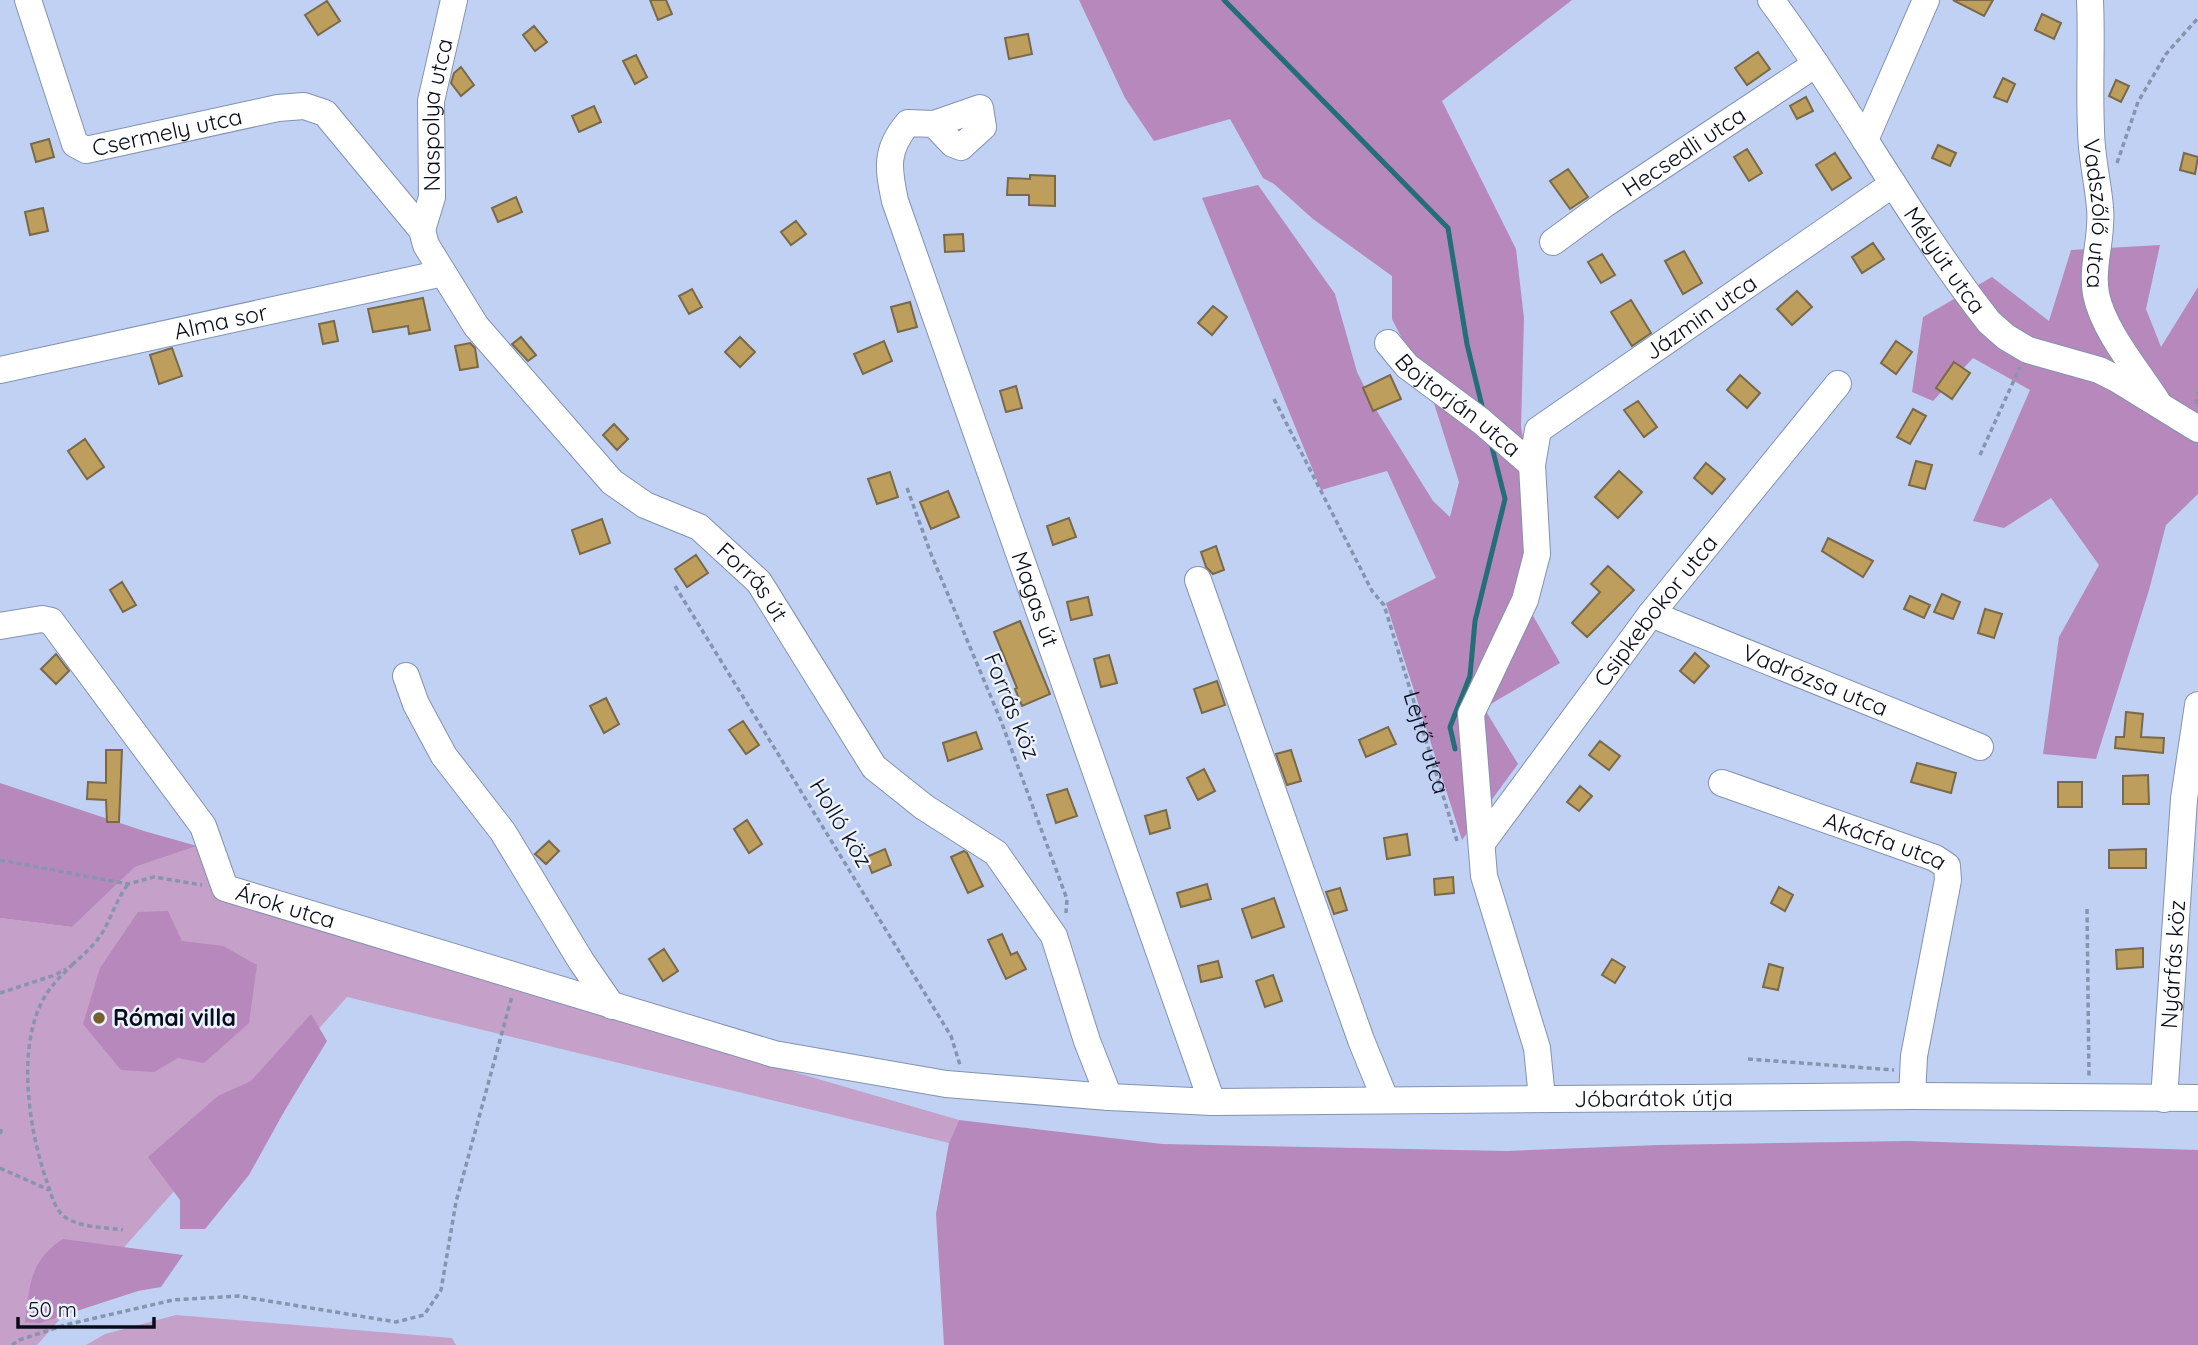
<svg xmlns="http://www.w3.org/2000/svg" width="2198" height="1345" viewBox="0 0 2198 1345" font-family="Quicksand,sans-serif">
	<rect width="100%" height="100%" fill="#c0d1f3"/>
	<!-- green -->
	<path fill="#c5a0c8" d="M197,846L225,888L777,1067L959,1120L949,1143L347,997L37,1345H0V918L72,927L135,867Z
		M176,1315L452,1338L456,1345H86L105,1334Z"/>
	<!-- forest -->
	<path fill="#b788bc" d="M1079,0H1572L1442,101L1516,249L1524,318L1521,427L1541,538L1528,607L1560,663L1484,708L1518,764L1462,840L1386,603L1436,578L1387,471L1321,490L1202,198L1258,185L1335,294L1357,372L1375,408L1433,501L1450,517L1459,482L1432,397L1392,319V276L1313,219L1274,184L1263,178L1230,119L1154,141L1125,98Z
		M2160,245L2146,309L2161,347L2198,287V494L2166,525L2149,590L2096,759L2043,754L2059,637L2099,565L2051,498L2004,528L1973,521L2030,390L1973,358L1933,401L1912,392L1923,317L1992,277L2049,321L2071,250Z
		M0,783L144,831L197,846L135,867L72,927L0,918Z
		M168,911L182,941L223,946L257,965L249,1023L204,1063L178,1058L154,1072L121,1070L83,1024L100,968L138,912Z
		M311,1014L327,1041L285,1110L249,1175L205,1229H180V1200L148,1157L218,1096L251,1081Z
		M959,1120L1162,1144L1507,1151L1659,1145L1908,1141L2198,1150V1345H944L936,1214L949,1143Z
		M63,1239L183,1255L161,1287L138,1291L40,1323L25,1322C30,1285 29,1261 63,1239Z"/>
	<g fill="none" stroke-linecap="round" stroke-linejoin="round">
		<!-- stream -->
		<path stroke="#246e78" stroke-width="5" d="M1224,0L1448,228L1467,344L1483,410
			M1455,749L1450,727L1470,676L1475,621L1505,499L1491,443"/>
	</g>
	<!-- building -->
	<path fill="#be9e5d" stroke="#796949" stroke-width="2" d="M650,0H666L672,14L658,20Z
		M1953,0H1993L1984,16Z
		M327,1L340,21L318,35L305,15Z
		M2042,14L2061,23L2054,39L2035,30Z
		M534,26L547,42L535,51L523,35Z
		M1028,34L1032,54L1009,59L1005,38Z
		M1758,52L1770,69L1747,85L1735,68Z
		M636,55L647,77L635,84L623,61Z
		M461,67L474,85L461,96L451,83L454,73Z
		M2003,78L2015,84L2007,102L1994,97Z
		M2116,80L2129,86L2121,102L2109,96Z
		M1806,97L1813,111L1797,119L1790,106Z
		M594,106L601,122L579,132L572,116Z
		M49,139L54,157L36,162L31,144Z
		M1938,145L1956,153L1950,166L1932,158Z
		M1747,149L1762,173L1749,181L1734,157Z
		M1835,153L1851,178L1832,190L1816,165Z
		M2184,153L2198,157L2195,174L2180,170Z
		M1568,169L1588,197L1570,209L1550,181Z
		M1030,175L1055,176V206L1029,205V195H1007L1008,178L1030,179Z
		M516,197L522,212L498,222L492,208Z
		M43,208L48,231L30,235L25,212Z
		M796,221L806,234L791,245L781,232Z
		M963,234L964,251L945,252L944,235Z
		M1873,243L1884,259L1862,273L1852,257Z
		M1684,251L1702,283L1683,294L1665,261Z
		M1602,254L1615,275L1601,283L1588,262Z
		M692,289L702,307L689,314L679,296Z
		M1797,291L1812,307L1792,325L1777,309Z
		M423,298L430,330L409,334L408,326L373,332L368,309Z
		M1631,300L1651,333L1632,346L1611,312Z
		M910,302L917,327L898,332L891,307Z
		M1213,306L1227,317L1212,335L1198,323Z
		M334,321L338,341L323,344L319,324Z
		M521,337L536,355L528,361L512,344Z
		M740,337L755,352L740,367L725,352Z
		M884,341L892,361L863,374L854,354Z
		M1896,341L1912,352L1896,374L1881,363Z
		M470,343L475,348L478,367L460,370L455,346Z
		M172,348L182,376L159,384L150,355Z
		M1954,362L1970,373L1952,399L1936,388Z
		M1390,375L1401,399L1373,411L1363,388Z
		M1740,375L1760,393L1747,408L1727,390Z
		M1016,386L1022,408L1006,412L1000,391Z
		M1638,401L1657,427L1644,437L1624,410Z
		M1913,409L1926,416L1910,444L1897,437Z
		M614,424L628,439L617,450L603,435Z
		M85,439L104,467L87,479L68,451Z
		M1916,461L1932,465L1925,489L1909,485Z
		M1706,463L1725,479L1712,494L1694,478Z
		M1619,471L1642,492L1618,518L1595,497Z
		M890,472L898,497L877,504L868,479Z
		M948,491L959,517L931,529L920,502Z
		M1069,518L1076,537L1053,545L1047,526Z
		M602,519L610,543L580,554L572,530Z
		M1828,538L1873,561L1863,577L1822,551Z
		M1216,546L1224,570L1213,574L1206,567L1201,552Z
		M696,555L708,573L687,587L675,569Z
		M1608,566L1634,590L1587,637L1572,623L1600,592L1591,584Z
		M122,582L136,605L123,612L110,590Z
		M1942,594L1960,602L1953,619L1934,612Z
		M1910,596L1930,605L1924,618L1904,609Z
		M1088,597L1092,615L1071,620L1067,602Z
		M1985,609L2002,614L1994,638L1978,633Z
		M1020,621L1050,694L1022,706L1015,689L1017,688L994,632Z
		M1695,653L1709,666L1694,683L1680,671Z
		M56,654L69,671L56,684L41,669Z
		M1109,655L1117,683L1101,687L1094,659Z
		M1217,681L1225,705L1202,713L1194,689Z
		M606,698L619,724L604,733L590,706Z
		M2126,712L2143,714L2141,737L2164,738L2163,753L2115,748L2116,737H2124Z
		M743,721L759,745L746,754L729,730Z
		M1388,727L1396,744L1366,757L1359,740Z
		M976,732L982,749L948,761L943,743Z
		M1600,741L1620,756L1609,770L1589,755Z
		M106,750H122L119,822H107L106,800L87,799L88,782L106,783Z
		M1291,750L1301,781L1287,785L1276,754Z
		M1917,763L1956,773L1951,793L1911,782Z
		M1204,769L1215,791L1198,800L1187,778Z
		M2148,775L2149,804H2123V776Z
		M2058,782H2082V807H2058Z
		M1580,786L1592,796L1579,811L1567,802Z
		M1067,789L1077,816L1056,823L1047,795Z
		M1166,810L1170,828L1150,834L1145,816Z
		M747,820L762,844L749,853L734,829Z
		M1407,834L1410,855L1387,859L1384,838Z
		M549,841L559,851L546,864L535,854Z
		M885,849L891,865L872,873L866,857Z
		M2146,849V868H2109V850Z
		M964,851L967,853L983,886L968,893L951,857Z
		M1453,877L1454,893L1435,895L1434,879Z
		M1207,884L1211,899L1181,907L1177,893Z
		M1779,887L1793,895L1785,911L1771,903Z
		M1340,888L1347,910L1334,914L1326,892Z
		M1274,898L1284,927L1252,938L1242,909Z
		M1002,934L1011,955L1017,952L1026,969L1006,979L988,940Z
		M2143,948V967L2117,969L2116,950Z
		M664,949L678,971L663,981L649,959Z
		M1612,959L1625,967L1615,983L1602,975Z
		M1218,961L1222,977L1201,982L1198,966Z
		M1769,964L1783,968L1778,990L1763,987Z
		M1273,975L1282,1001L1265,1007L1256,981Z"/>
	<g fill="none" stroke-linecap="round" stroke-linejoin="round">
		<defs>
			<g id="minor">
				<path id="s2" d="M28,0L75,144L86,150L278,108L304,106L325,113L422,230L426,245L476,326L612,482L645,505L699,527L759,582L874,767L924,807L996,853L1054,936L1087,1041L1109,1097"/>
				<path id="s3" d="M1771,0C1848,104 1909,220 1989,322L2006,337L2028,350L2099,370L2115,378L2198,429"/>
				<path id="s4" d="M2090,0C2092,43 2089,86 2091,129C2091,156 2098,182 2100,208C2103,237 2091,265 2096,294C2103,330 2137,370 2157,401"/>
				<path id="s5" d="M934,124L953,144L961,147L983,127L980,108L934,124L908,123C885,150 888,168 895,201L1212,1102"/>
				<path d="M1865,140L1926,0"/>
				<path id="s6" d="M422,230L432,197L431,101L454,0"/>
				<path id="s7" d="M1553,242L1605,204L1816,64"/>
				<path id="s8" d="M1388,343L1407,366L1481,421L1532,465"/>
				<path id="s9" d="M0,370L443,273"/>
				<path d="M1198,580L1361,1040L1385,1099"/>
				<path id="s10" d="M1651,614L1980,747"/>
				<path id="s11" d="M0,626L42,619L51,621L203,826L225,888L774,1054L946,1084L1109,1097L1212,1102L1912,1096L2198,1098"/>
				<path d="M406,676L416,704L444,756L503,832L581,961L612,1006"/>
				<path id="s12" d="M1722,783L1935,858L1947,866L1948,880L1914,1056L1912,1096"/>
				<path id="s13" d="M1482,843L1651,614L1838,384"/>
				<path id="s14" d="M1542,1098L1537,1048L1484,876L1471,714L1525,600L1537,554L1532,465L1538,430L1893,184"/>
				<path id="s15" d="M2164,1099L2184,799L2198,705"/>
			</g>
		</defs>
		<!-- minor casing -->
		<use href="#minor" stroke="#8292b1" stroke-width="28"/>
		<!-- path -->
		<g stroke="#8794af" stroke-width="3.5" stroke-dasharray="5 3.5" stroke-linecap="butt">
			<path d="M2117,163L2138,102L2166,54L2198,18"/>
			<path id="s1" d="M1274,399L1372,591L1384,605L1458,844"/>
			<path d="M2196,404L2198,392"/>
			<path d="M1980,455L2020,367"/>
			<path d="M907,488L931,554L1001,721L1067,899L1066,913"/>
			<path d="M675,586L951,1036L960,1065"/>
			<path d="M0,860L128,884L154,877L202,885"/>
			<path d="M2087,909L2089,1076"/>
			<path d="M73,964C60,977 47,989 40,1006C17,1056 30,1135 48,1185C52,1196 55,1210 65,1217C81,1228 104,1227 123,1230"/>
			<path d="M72,965C84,954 96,944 104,930C112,915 117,899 128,884"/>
			<path d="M0,993L55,975L66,969"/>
			<path d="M1748,1059L1894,1070"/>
			<path d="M0,1134L2,1128"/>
			<path d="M0,1168L49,1190"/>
			<path d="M12,1345L19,1340L65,1325L173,1300L238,1296L396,1322L424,1315L441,1290L456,1202L512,996"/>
		</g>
		<!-- minor -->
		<use href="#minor" stroke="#fff" stroke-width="26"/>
	</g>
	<!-- markers -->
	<circle fill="#776030" stroke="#ecf2fc" stroke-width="2.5" cx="99" cy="1018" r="7"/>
	<g text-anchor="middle" stroke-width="5" stroke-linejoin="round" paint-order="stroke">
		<!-- street labels -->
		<g font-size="23" fill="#070d18" stroke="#ecf2fc">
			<text dy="8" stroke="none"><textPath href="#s6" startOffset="117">Naspolya utca</textPath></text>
			<text dy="8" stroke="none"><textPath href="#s2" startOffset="247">Csermely utca</textPath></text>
			<text dy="8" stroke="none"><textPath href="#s7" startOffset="159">Hecsedli utca</textPath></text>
			<text dy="8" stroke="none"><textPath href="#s4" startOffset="214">Vadszőlő utca</textPath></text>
			<text dy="8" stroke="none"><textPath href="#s3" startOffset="313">Mélyút utca</textPath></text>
			<text dy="8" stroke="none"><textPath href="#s14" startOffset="889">Jázmin utca</textPath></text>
			<text dy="8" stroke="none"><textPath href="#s9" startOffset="226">Alma sor</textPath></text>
			<text dy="8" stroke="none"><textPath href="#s8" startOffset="94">Bojtorján utca</textPath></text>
			<text dy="8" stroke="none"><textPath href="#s2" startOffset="1054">Forrás út</textPath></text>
			<text dy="8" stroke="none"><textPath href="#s5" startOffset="665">Magas út</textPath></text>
			<text dy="8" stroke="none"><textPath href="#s13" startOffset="290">Csipkebokor utca</textPath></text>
			<text dy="8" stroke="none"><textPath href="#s10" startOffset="177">Vadrózsa utca</textPath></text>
			<text transform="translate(1012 706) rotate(68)" y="8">Forrás köz</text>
			<text dy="8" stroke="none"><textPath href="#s1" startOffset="378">Lejtő utca</textPath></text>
			<text transform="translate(841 823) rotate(59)" y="8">Holló köz</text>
			<text dy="8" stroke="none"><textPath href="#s12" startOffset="173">Akácfa utca</textPath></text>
			<text dy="8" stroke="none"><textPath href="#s11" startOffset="436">Árok utca</textPath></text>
			<text dy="8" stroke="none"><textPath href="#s15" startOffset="135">Nyárfás köz</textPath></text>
			<text dy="8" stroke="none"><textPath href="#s11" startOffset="1829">Jóbarátok útja</textPath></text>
		</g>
		<!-- poi labels -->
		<g font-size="23" font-weight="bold" fill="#070d18" stroke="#ecf2fc" text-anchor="start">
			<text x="113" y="1026">Római villa</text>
		</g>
	</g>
	<!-- scale -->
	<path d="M18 1317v10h136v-10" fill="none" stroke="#070d18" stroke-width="3.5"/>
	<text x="28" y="1317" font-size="21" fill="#070d18" stroke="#ecf2fc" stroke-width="5" paint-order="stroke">50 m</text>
</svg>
